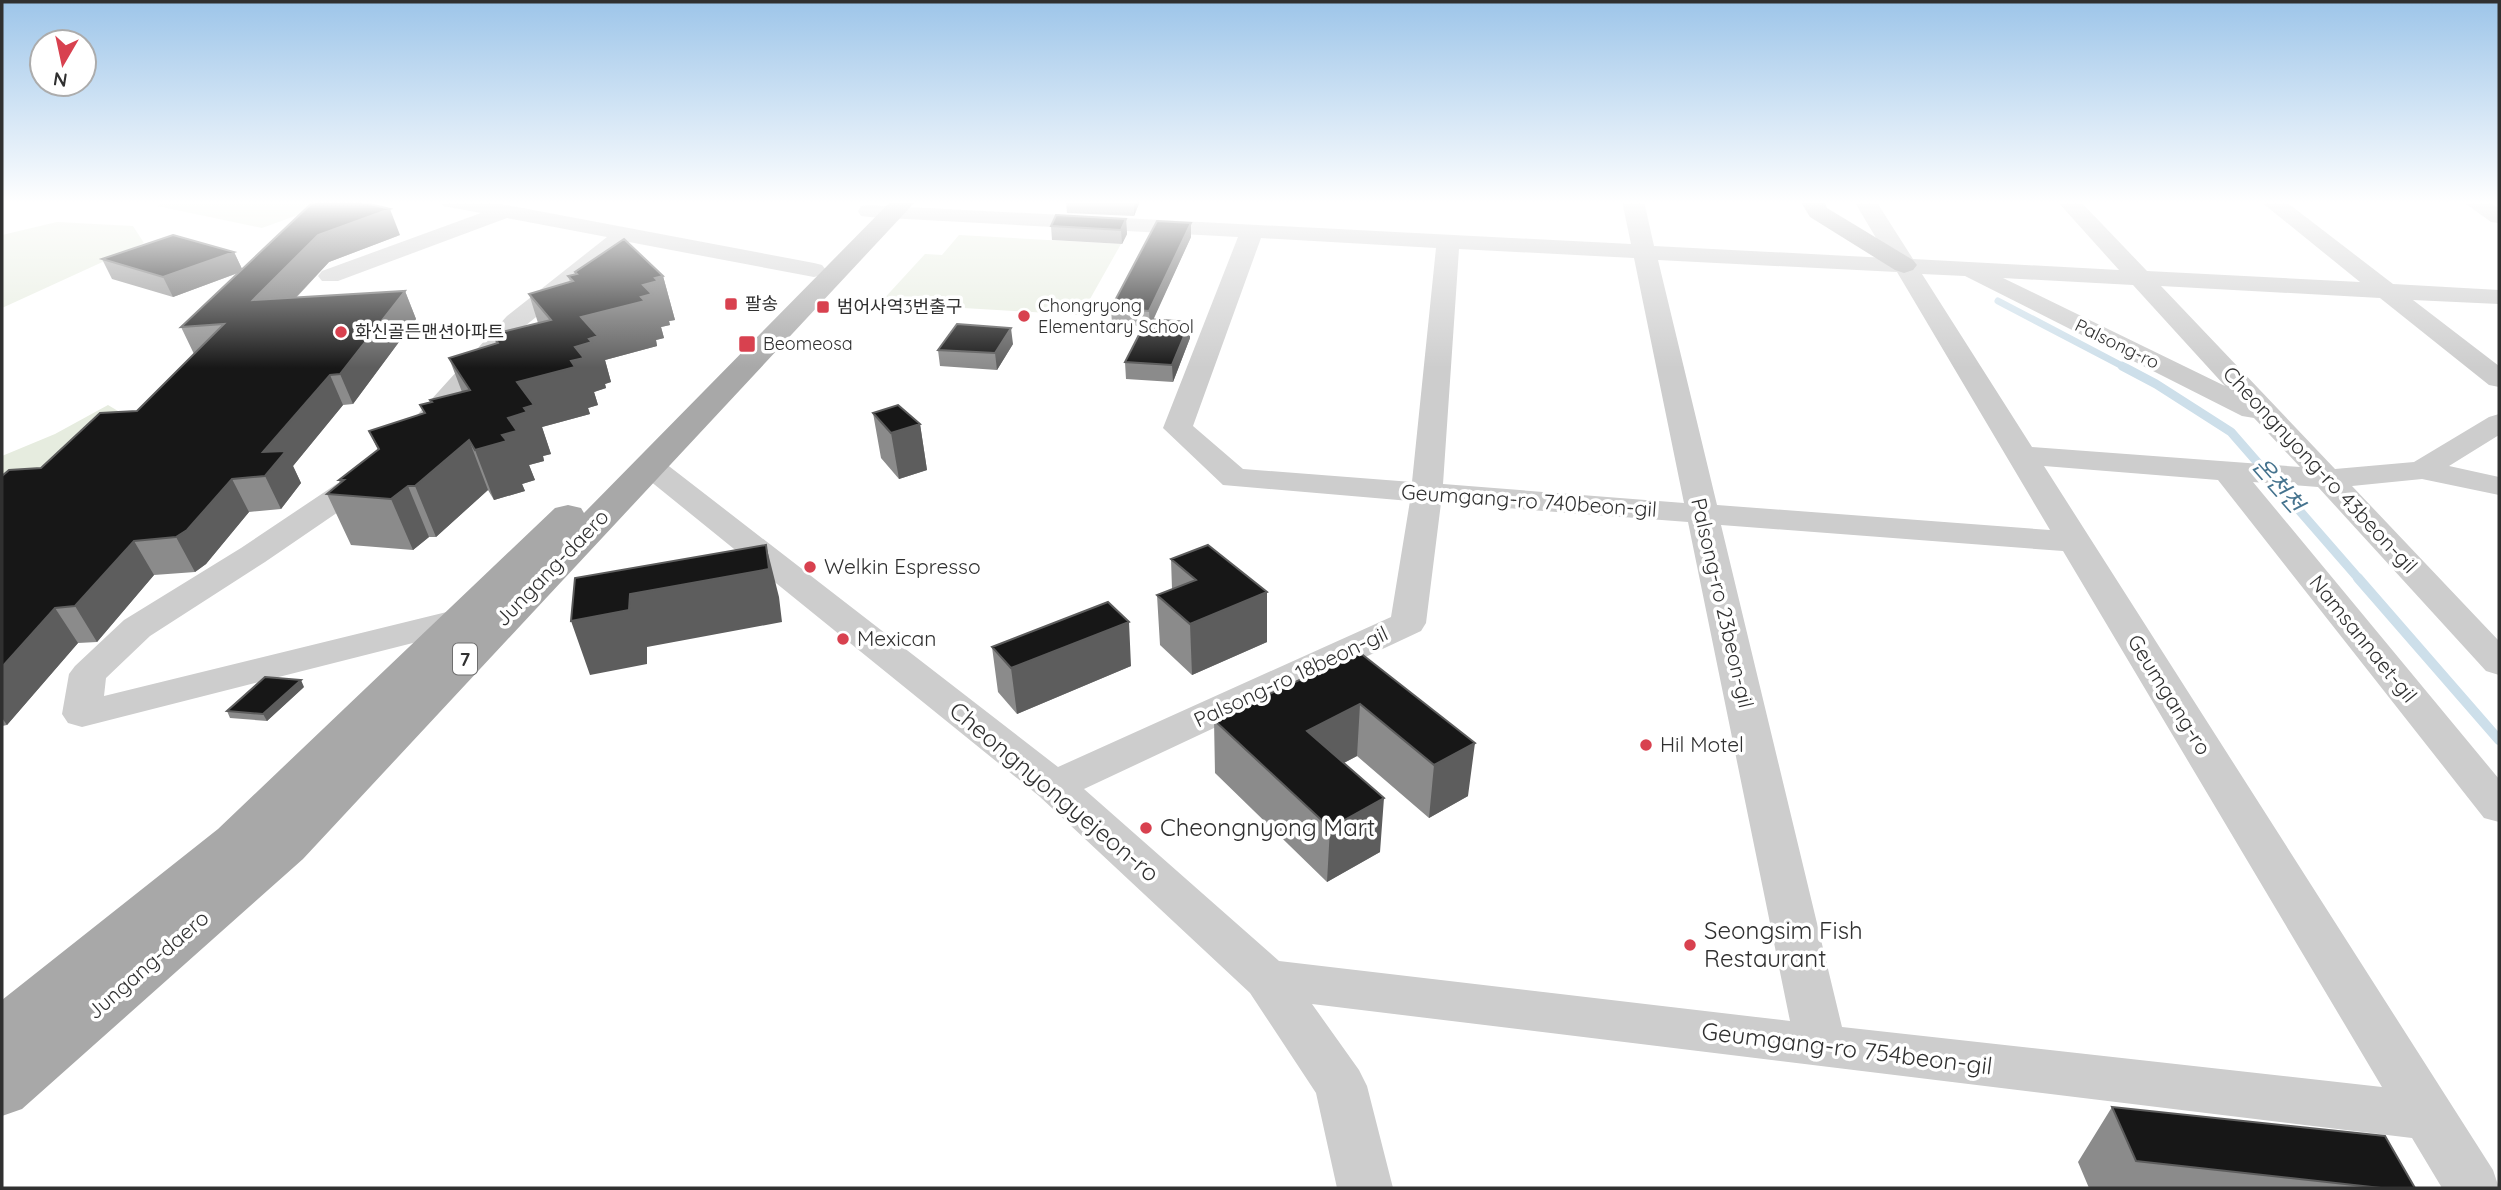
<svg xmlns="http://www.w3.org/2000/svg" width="2501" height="1190" viewBox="0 0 2501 1190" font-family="Quicksand,'Noto Sans KR',sans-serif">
	<rect width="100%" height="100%" fill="#fff"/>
	<!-- green -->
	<path fill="#e6ecdf" d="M165,201H336L262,228L157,206Z
		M57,222L133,226L144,243L2,308V235Z
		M959,235L1121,244L1081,315L880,303L925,254L942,255Z
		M108,405L133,420L2,500V456L55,434Z"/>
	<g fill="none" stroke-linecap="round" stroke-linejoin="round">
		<!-- stream-far2 -->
		<path stroke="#cddfea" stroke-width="7" d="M1998,301L2126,368"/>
		<!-- stream-far1 -->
		<path stroke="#cddfea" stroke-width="9" d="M2122,366L2156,384L2231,432L2359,579"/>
		<!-- stream -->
		<path stroke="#cddfea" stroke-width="10" d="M2358,578L2499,740"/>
		<!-- minor -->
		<path fill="#cdcdcd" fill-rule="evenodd" d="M440,201H485L814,263L822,265L826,270L822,275L814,277L629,242L525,326L430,435L420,438L410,435L405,429L410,423L507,316L607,237L507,218L338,281H322L318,276L322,271L481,213L443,206Z
			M1622,201H1644L1654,246L1888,258L1854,201H1876L1913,259L2119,270L2057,201H2080L2147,271L2360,282L2260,201H2285L2393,284L2499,290V304L2413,300L2499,366V387L2489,385L2380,298L2161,286L2335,469L2414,462L2489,417L2499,414V435L2449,466L2499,477V495L2422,479L2352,486L2499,641V675L2486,671L2318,487L2253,482L2499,779V822L2484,818L2218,480L2044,466L2493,1170L2499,1188H2442L2412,1138L1312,1004L1359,1070L1367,1086L1393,1188H1337L1316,1093L1250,993L1039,796L639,472L635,466L639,460L650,457L661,460L1058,767L1391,617L1410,501L1223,485L1163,428L1238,237L869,217L861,216L858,211L861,206L869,205L1631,244ZM1261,238L1436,248L1412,482L1243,469L1193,426ZM1459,249L1634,258L1684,503L1443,484ZM1658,260L1897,272L2050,530L1717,505ZM1922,274L1965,276L2242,416L2254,418L2300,467L2032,447ZM2003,278L2133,285L2225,386ZM1441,503L1688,522L1790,1021L1279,961L1084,789L1421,631L1426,623ZM1721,525L2063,551L2382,1087L1842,1027Z
			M2462,201H2488L2499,208V223L2491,222Z
			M369,463L380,465L384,472L363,495L265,562L150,636L106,678L104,696L463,608L476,611L481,619L476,627L82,727L68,723L62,714L69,674L75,666L124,620L241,548L341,481L358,465Z"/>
		<!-- major -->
		<path fill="#a8a8a8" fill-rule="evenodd" d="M891,201H916L303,859L22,1109L2,1116V1000L218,829L555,508L568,505L581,508L584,513Z
			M1800,201H1824L1827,208L1913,260L1917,265L1913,270L1904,273L1895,270L1810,217Z"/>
	</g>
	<!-- wall -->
	<path fill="#8b8b8b" d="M1066,201H1140L1134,216L1067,213Z
		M1126,219L1127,234L1122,244L1052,240L1051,226Z
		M1191,223V237L1153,319L1190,322V338L1173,382L1126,379L1125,362L1144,326L1112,324L1111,308Z
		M400,235L329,262L296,298L405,291L416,319L353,404L343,405L293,466L301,483L281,509L249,512L206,564L195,572L154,575L97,642L78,643L7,725L2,726V476L41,468L137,411L194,354L181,327L238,273L173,297L112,279L102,259L234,252L242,269Z
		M575,272L663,276L675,320L669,321L670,325L661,327L664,338L656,340L657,346L605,360L611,382L605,384L606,388L594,392L598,405L588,408L590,414L542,427L551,454L543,456L544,461L529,465L535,480L522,484L525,491L494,500L488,490L436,537H429L413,550L351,545L327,494L340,484L339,480L378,450L369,431L424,413L420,405L462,392L449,358L496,344L494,336L538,323L529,294L570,282L568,276L575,274Z
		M1013,344L997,370L940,366L938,350Z
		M873,413L920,424L927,470L899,479L881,458Z
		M1171,559L1267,592V642L1192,675L1160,645L1157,595L1172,589Z
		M992,647L1131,666L1017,714L998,692Z
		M1359,652L1468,796L1429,818L1357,756L1344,763L1380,852L1327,882L1215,773L1214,720Z
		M304,687L267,721L230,718L227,711Z
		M2112,1107L2415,1188H2089L2078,1162Z"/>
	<!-- shaded-wall -->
	<path fill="#5d5d5d" d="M1134,201H1140L1134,216Z
		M390,209L400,235L329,262L266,329L253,300L318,235Z
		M1126,219L1127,234L1122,244L1121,230Z
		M1191,223V237L1150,327L1149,311Z
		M234,252L243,271L173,297L163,277Z
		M663,276L675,320L669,321L670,325L661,327L664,338L656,340L657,346L605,360L611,382L605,384L606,388L594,392L598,405L588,408L590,414L542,427L551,454L543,456L544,461L529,465L535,480L522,484L525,491L494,500L475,450L502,435L517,382L571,361L581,317L641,297L643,285L655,278Z
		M405,291L416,319L353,404L340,374Z
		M1190,322V338L1173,382L1172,365Z
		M1011,328L1013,344L997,370L995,353Z
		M330,375L343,405L293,466L301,483L281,509L265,476L263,452Z
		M920,424L927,470L899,479L891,433Z
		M469,440L488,490L436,537L415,486Z
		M232,479L249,512L206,564L195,572L176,537Z
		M408,486L429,537L413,550L391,499Z
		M134,541L154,575L97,642L75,606Z
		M766,545L779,597L782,622L647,647V664L590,675L571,621L630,594Z
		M1267,592V642L1192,675L1190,624Z
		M55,608L78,643L7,725L2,718V667Z
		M1129,622L1131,666L1017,714L1011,668Z
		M301,680L304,687L267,721L263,714Z
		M1360,704L1357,756L1305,783L1307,731Z
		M1475,743L1468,796L1429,818L1434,765Z
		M1384,798L1380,852L1327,882L1330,828Z"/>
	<!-- building -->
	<path fill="#171717" stroke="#5d5d5d" stroke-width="2" d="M318,201H358L390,209L318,235L253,300L405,291L340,374L330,375L263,452L286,451L265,476L232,479L187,530L176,537L134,541L75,606L55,608L2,667V476L9,470L41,468L100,413L137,411L224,324L181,327L312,203Z
		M1056,215L1126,219L1121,230L1051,226Z
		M1157,221L1191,223L1149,311L1111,308Z
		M173,235L234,252L163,277L102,259Z
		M624,239L663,276L655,278L658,281L643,285L652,294L641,297L645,301L581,317L598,336L589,339L592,342L575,347L584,358L571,361L575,367L517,382L534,405L524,408L527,412L508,418L517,431L502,435L507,441L475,450L469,440L415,486H408L391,499L327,494L344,480H339L379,449L369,431L425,413L420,405L432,402L430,400L470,390L449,358L498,343L494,336L503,334L502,332L551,320L529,294L573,281L568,276L577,274L575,272Z
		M1147,319L1190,322L1172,365L1125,362Z
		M957,324L1011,328L995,353L938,350Z
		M898,405L920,424L891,433L873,413Z
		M766,545L769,569L630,594L629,610L571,621L575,578Z
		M1208,545L1267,592L1190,624L1157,595L1196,580L1171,559Z
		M1108,602L1129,622L1011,668L992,647Z
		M1359,652L1475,743L1434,765L1360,704L1307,731L1384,798L1330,828L1214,720Z
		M265,677L301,680L263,714L227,711Z
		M2112,1107L2385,1136L2415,1188H2381L2136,1161Z"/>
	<!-- sky -->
	<linearGradient id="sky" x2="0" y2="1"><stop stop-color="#9dc5e9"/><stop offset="0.55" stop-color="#fff"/><stop offset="1" stop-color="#fff" stop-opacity="0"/></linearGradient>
	<rect width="2501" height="368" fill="url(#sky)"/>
	<!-- markers -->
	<g fill="#d8414f" stroke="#fff" stroke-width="2.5">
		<rect x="724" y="297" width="14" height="14" rx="3.5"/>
		<rect x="816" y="300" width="14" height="14" rx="3.5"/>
		<circle cx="1024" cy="316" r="7"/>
		<circle cx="341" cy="332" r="7"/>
		<rect x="738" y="335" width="18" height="18" rx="3.5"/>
		<circle cx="810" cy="567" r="7"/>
		<circle cx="843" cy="639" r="7"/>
		<circle cx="1646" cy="745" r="7"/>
		<circle cx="1146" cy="828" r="7"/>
		<circle cx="1690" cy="945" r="7"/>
	</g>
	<g text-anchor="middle" stroke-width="7" stroke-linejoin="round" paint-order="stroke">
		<!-- far-poi labels -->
		<g font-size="18" fill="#303030" stroke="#fff" text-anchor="start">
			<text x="745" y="310">팔송</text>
			<text x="1038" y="312">Chongryong<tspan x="1038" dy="21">Elementary School</tspan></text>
			<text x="837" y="313">범어사역3번출구</text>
			<text x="355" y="338">화신골든맨션아파트</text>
			<text x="763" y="350">Beomeosa</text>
		</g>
		<!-- far-street labels -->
		<g font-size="18" fill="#303030" stroke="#fff">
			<text transform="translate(2117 344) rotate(26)" y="6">Palsong-ro</text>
		</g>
		<!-- shield labels -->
		<rect fill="#fff" stroke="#6e6e6e" stroke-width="2" x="453" y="643.5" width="24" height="31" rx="5"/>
		<g font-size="19" font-weight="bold" fill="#303030">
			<text x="465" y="666">7</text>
		</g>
		<!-- street labels -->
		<g font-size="21" fill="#303030" stroke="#fff">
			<text transform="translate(2320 470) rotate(47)" y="7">Cheongnyong-ro 43beon-gil</text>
			<text transform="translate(1529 501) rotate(4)" y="7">Geumgang-ro 740beon-gil</text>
			<text transform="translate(552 568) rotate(-46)" y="7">Jungang-daero</text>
			<text transform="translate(1722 603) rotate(77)" y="7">Palsong-ro 23beon-gil</text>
			<text transform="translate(2363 639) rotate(51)" y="7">Namsannaet-gil</text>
			<text transform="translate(1291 677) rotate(-25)" y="7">Palsong-ro 18beon-gil</text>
			<text transform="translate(2169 695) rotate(58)" y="7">Geumgang-ro</text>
			<text transform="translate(148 965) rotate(-41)" y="7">Jungang-daero</text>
		</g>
		<!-- poi labels -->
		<g font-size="21" fill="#303030" stroke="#fff" text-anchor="start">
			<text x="824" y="574">Welkin Espresso</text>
			<text x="857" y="646">Mexican</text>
			<text x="1660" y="752">Hil Motel</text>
		</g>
		<!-- water labels -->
		<g font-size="23" font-style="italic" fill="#44728d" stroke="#fff">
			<text transform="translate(2278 485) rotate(49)" y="8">온천천</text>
		</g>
		<!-- near-street labels -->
		<g font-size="24" fill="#303030" stroke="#fff">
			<text transform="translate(1054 792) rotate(40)" y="8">Cheongnyongyejeon-ro</text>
			<text transform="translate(1847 1049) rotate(7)" y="8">Geumgang-ro 754beon-gil</text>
		</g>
		<!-- near-poi labels -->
		<g font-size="24" fill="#303030" stroke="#fff" text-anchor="start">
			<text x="1160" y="836">Cheongnyong Mart</text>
			<text x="1704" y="939">Seongsim Fish<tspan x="1704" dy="28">Restaurant</tspan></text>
		</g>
	</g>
	<!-- border -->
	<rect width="2501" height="1190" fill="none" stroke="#303030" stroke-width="7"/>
	<!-- north arrow -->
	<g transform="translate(63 63) rotate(189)"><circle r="33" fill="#ffffff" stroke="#acacac" stroke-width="2"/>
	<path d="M0-5L12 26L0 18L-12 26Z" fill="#d8414f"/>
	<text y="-10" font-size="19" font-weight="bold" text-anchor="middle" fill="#303030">N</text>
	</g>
</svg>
